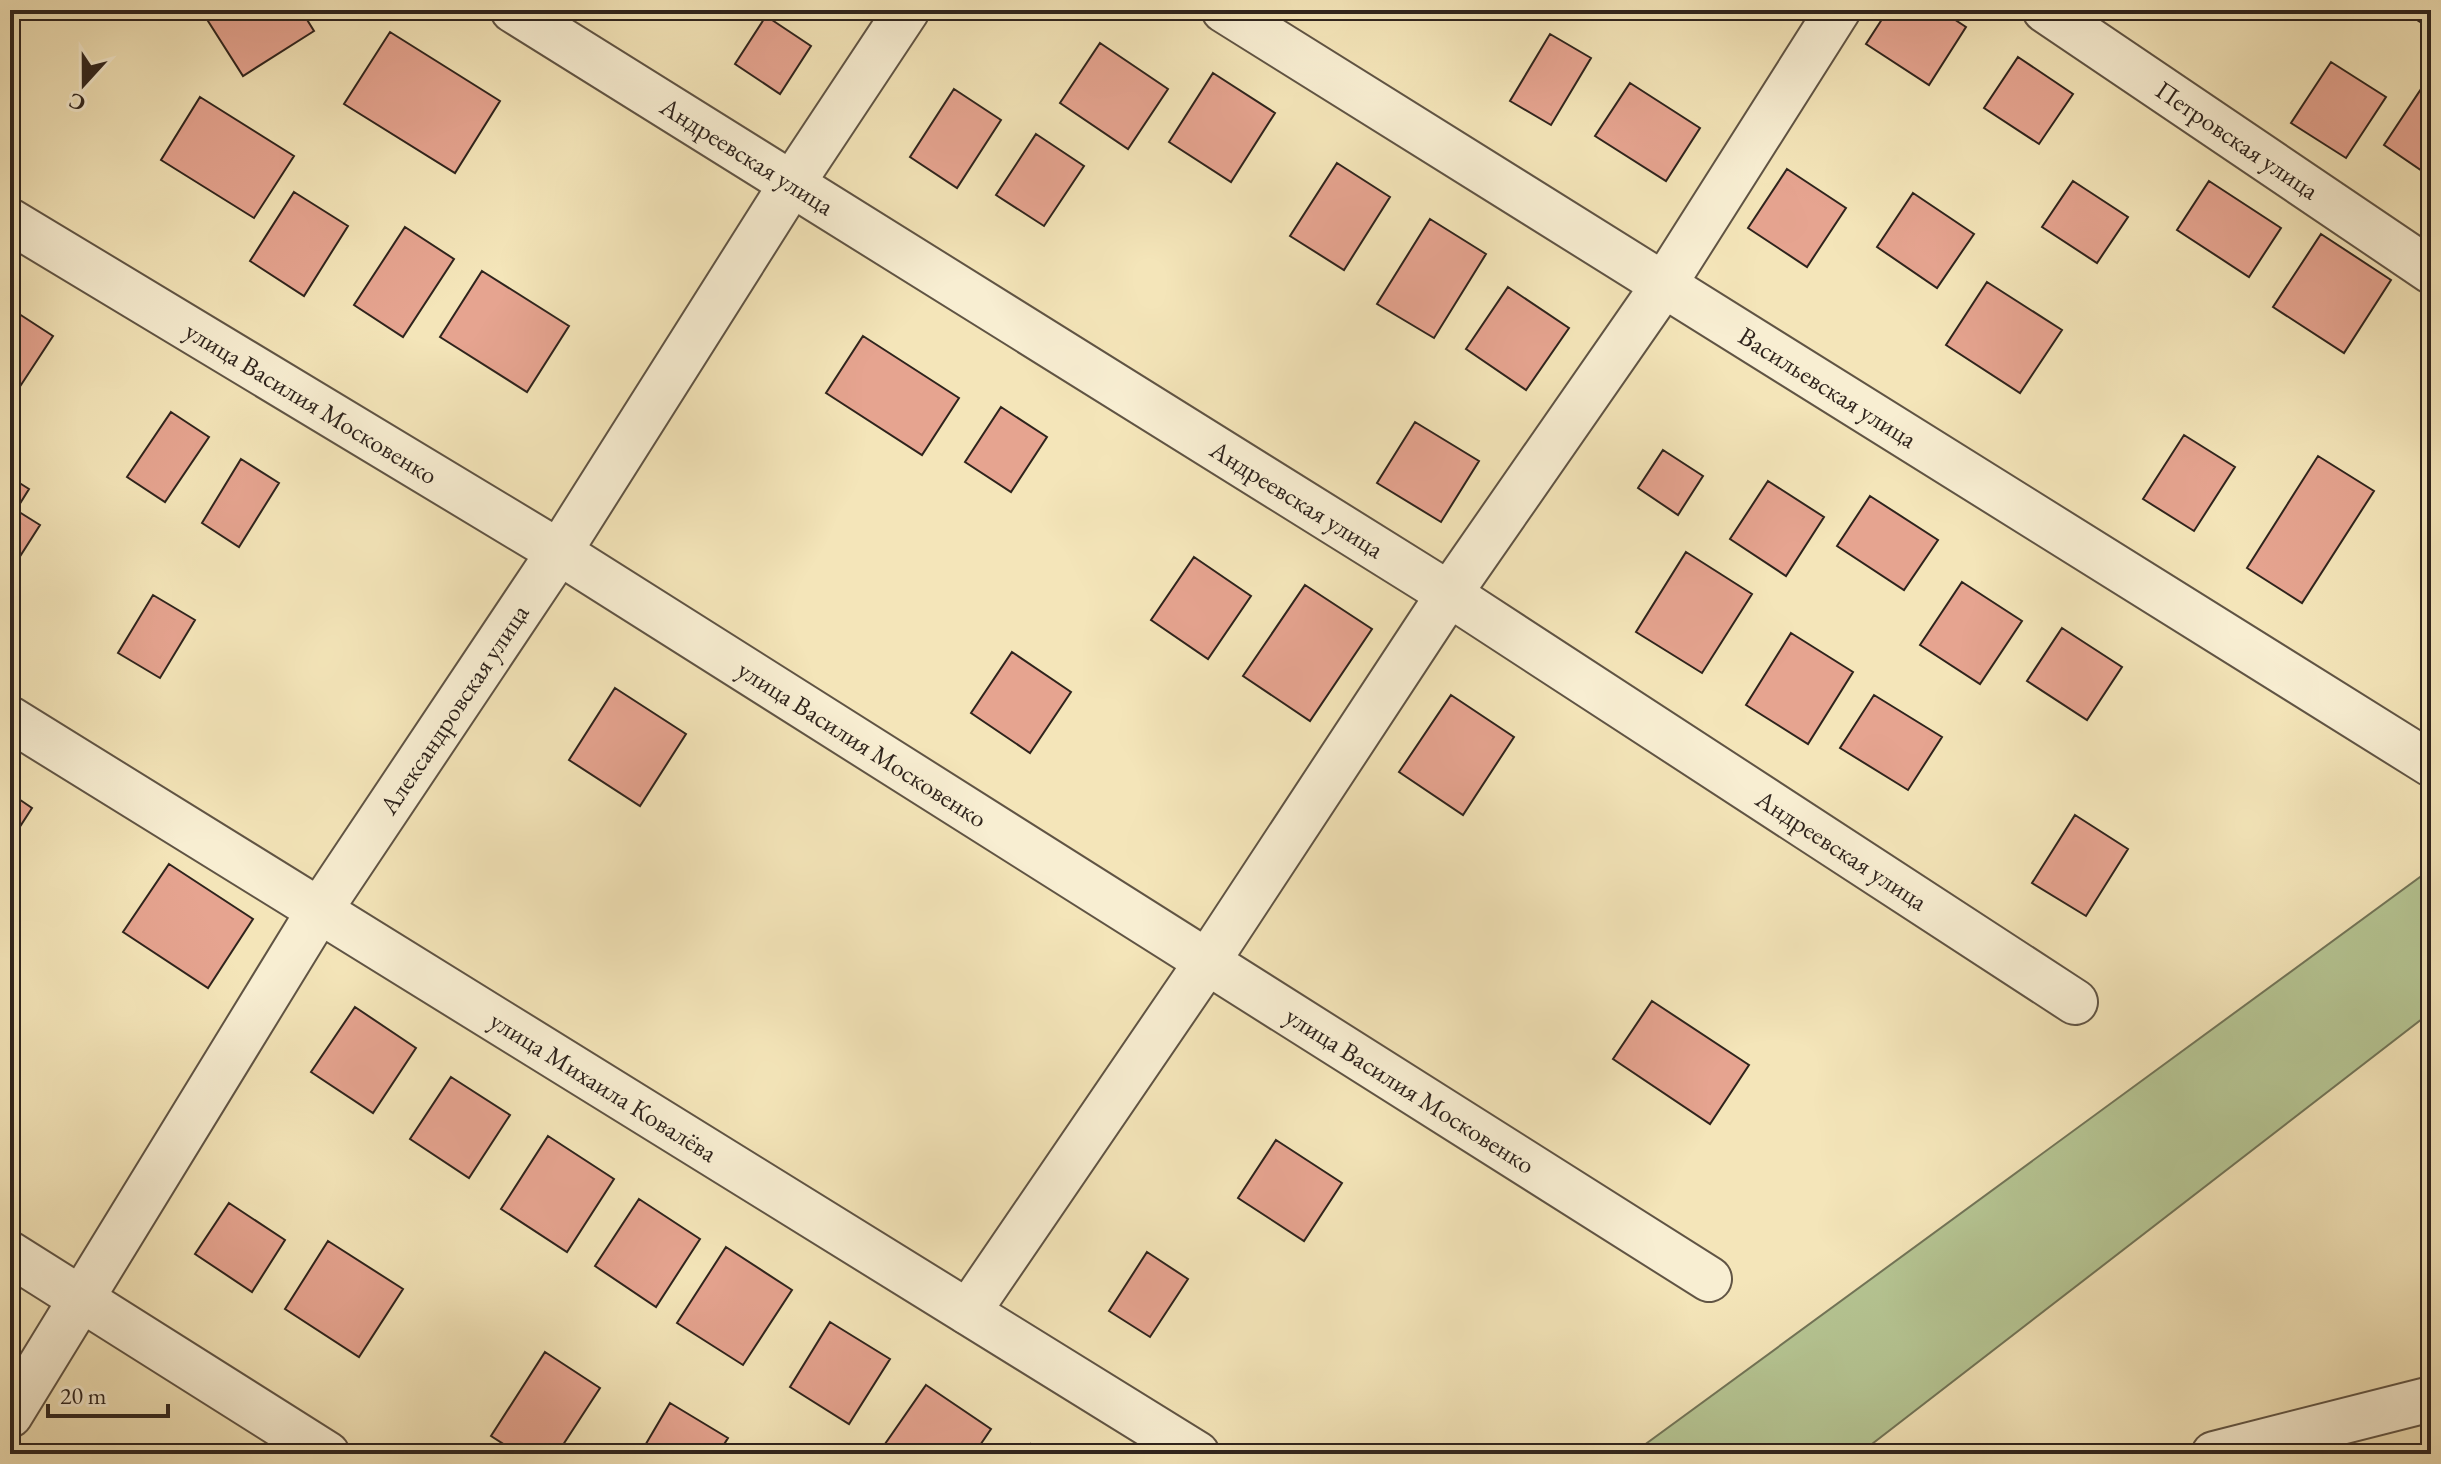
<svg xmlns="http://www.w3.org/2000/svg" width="2441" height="1464" viewBox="0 0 2441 1464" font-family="'EB Garamond',serif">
	<rect width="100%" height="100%" fill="#f4e5b9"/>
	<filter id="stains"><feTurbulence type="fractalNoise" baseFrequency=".0025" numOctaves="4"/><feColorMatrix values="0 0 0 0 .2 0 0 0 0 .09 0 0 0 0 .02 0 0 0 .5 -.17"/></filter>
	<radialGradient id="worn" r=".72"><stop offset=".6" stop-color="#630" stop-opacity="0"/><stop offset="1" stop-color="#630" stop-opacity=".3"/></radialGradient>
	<!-- green -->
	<path fill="#b6c694" stroke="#727558" stroke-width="2" d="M2431,869V1012L1859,1454H1632Z"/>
	<!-- building -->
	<path fill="#e6a490" stroke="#2f241d" stroke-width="2" d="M201,10H301L314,31L243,76Z
		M1888,10H1940L1966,27L1929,85L1866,44Z
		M2401,10H2430L2422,23Z
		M766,16L811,46L780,94L735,64Z
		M390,32L500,101L455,173L344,104Z
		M1550,34L1591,58L1551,125L1510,101Z
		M1100,43L1168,89L1128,149L1060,103Z
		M2018,57L2073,94L2039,144L1984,108Z
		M2331,62L2386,97L2346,158L2291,123Z
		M1213,73L1275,113L1231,182L1169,142Z
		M1630,83L1700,128L1666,181L1595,136Z
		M2425,83L2431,87V177L2384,145Z
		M954,89L1001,120L957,188L910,157Z
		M200,97L294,156L254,218L161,160Z
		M1036,134L1084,166L1044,226L996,195Z
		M1337,163L1390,197L1344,270L1290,236Z
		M1787,169L1846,208L1807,267L1748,228Z
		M2073,181L2128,217L2097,263L2042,227Z
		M2209,181L2281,228L2249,277L2177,230Z
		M294,192L348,226L304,296L250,261Z
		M1913,193L1974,234L1937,288L1877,247Z
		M1430,219L1486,254L1434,338L1377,304Z
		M405,227L454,259L403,337L354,305Z
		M2321,234L2391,280L2344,353L2273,307Z
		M482,271L569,326L527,392L440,337Z
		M1987,282L2062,330L2020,393L1946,345Z
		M1508,287L1569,328L1526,390L1466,349Z
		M10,308L53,336L19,388L10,383Z
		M863,336L959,398L922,455L826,393Z
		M1001,407L1047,437L1011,492L965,462Z
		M171,412L209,437L165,502L127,477Z
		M1415,422L1479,461L1441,522L1377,483Z
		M2184,435L2235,467L2194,531L2143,499Z
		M1663,450L1703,476L1678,515L1638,488Z
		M2318,456L2374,491L2302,603L2247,568Z
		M241,459L279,483L239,547L202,523Z
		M10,477L29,489L16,510L40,525L10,572Z
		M1768,481L1824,517L1786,576L1730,539Z
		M1870,496L1938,540L1904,590L1837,546Z
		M1686,552L1752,594L1702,673L1636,632Z
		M1194,557L1251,596L1208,659L1151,620Z
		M1962,582L2022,621L1980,684L1920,645Z
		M1305,585L1372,629L1310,721L1243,676Z
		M153,595L195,620L160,678L118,653Z
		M2062,628L2122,667L2087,720L2027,681Z
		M1791,633L1853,672L1808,744L1746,705Z
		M1012,652L1071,692L1030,753L971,713Z
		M615,688L686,734L640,806L569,760Z
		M1451,695L1514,737L1463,815L1399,772Z
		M1874,695L1942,737L1908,790L1840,748Z
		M10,793L32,808L10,842Z
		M2075,815L2128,849L2086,916L2032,883Z
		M169,864L253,919L208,988L123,932Z
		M1652,1001L1749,1065L1710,1124L1613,1059Z
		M355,1007L416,1048L373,1113L311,1072Z
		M451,1077L510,1115L469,1178L410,1139Z
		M548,1136L614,1179L567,1252L501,1209Z
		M1276,1140L1342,1183L1304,1241L1238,1198Z
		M639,1199L700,1239L656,1307L595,1266Z
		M229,1203L285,1240L252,1292L195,1254Z
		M328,1241L403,1289L359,1357L285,1309Z
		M726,1247L792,1290L743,1365L677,1323Z
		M1147,1252L1188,1279L1150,1337L1109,1311Z
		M830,1322L890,1359L849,1424L790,1387Z
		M545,1352L600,1388L557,1454H519L491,1436Z
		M926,1385L991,1429L974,1454H900L885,1444Z
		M670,1403L728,1438L718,1454H640Z
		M1031,1444L1046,1454H1025Z"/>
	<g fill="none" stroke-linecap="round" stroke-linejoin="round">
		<defs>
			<g id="minor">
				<path id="s1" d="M513,10L1449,594L2075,1002"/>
				<path id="s2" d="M1224,10L2431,764"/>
				<path id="s3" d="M2045,10L2431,271"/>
				<path id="s4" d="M10,221L559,552L1709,1279"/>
				<path id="s5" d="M10,719L1197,1454"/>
				<path d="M10,1254L327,1454"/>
				<path d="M968,1312L1207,962L1449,594L1663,286L1838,10"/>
				<path id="s6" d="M10,1415L319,911L559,552L791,185L907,10"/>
				<path d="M2214,1454L2431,1399"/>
			</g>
		</defs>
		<!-- minor casing -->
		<use href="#minor" stroke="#605444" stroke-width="48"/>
		<!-- minor -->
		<use href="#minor" stroke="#f8eed2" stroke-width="44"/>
	</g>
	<g text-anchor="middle" stroke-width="8" stroke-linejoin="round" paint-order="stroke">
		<!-- street labels -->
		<g font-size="26" fill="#2f241d" stroke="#f8eed2">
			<text dy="9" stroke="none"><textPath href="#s3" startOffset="232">Петровская улица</textPath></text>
			<text dy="9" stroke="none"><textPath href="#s1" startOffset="276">Андреевская улица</textPath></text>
			<text dy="9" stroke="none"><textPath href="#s2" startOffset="712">Васильевская улица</textPath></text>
			<text dy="9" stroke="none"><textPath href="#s4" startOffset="352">улица Василия Московенко</textPath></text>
			<text dy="9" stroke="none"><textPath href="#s1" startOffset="924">Андреевская улица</textPath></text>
			<text dy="9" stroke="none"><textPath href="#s6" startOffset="834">Александровская улица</textPath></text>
			<text dy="9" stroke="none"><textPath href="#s4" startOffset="1000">улица Василия Московенко</textPath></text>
			<text dy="9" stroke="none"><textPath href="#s1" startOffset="1572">Андреевская улица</textPath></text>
			<text dy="9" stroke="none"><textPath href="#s5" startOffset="698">улица Михаила Ковалёва</textPath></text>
			<text dy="9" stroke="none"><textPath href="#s4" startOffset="1648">улица Василия Московенко</textPath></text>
		</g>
	</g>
	<!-- margin -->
	<rect width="2441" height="1464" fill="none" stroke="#f4e5b9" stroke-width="40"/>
	<rect x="12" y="12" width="2417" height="1440" fill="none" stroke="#2f241d" stroke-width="4"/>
	<rect x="20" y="20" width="2401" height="1424" fill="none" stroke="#2f241d" stroke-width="2"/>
	<!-- north arrow -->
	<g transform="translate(84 84) rotate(201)" stroke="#f8eed2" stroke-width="6" paint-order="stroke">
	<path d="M0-6L14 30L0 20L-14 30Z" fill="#2f241d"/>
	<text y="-12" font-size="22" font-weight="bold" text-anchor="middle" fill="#2f241d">С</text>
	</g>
	<!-- scale -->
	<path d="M48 1404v12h120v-12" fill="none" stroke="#2f241d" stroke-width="4"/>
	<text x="60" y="1404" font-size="24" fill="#2f241d" stroke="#f8eed2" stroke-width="6" paint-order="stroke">20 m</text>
	<rect width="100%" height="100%" filter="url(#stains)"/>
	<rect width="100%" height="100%" fill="url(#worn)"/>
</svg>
